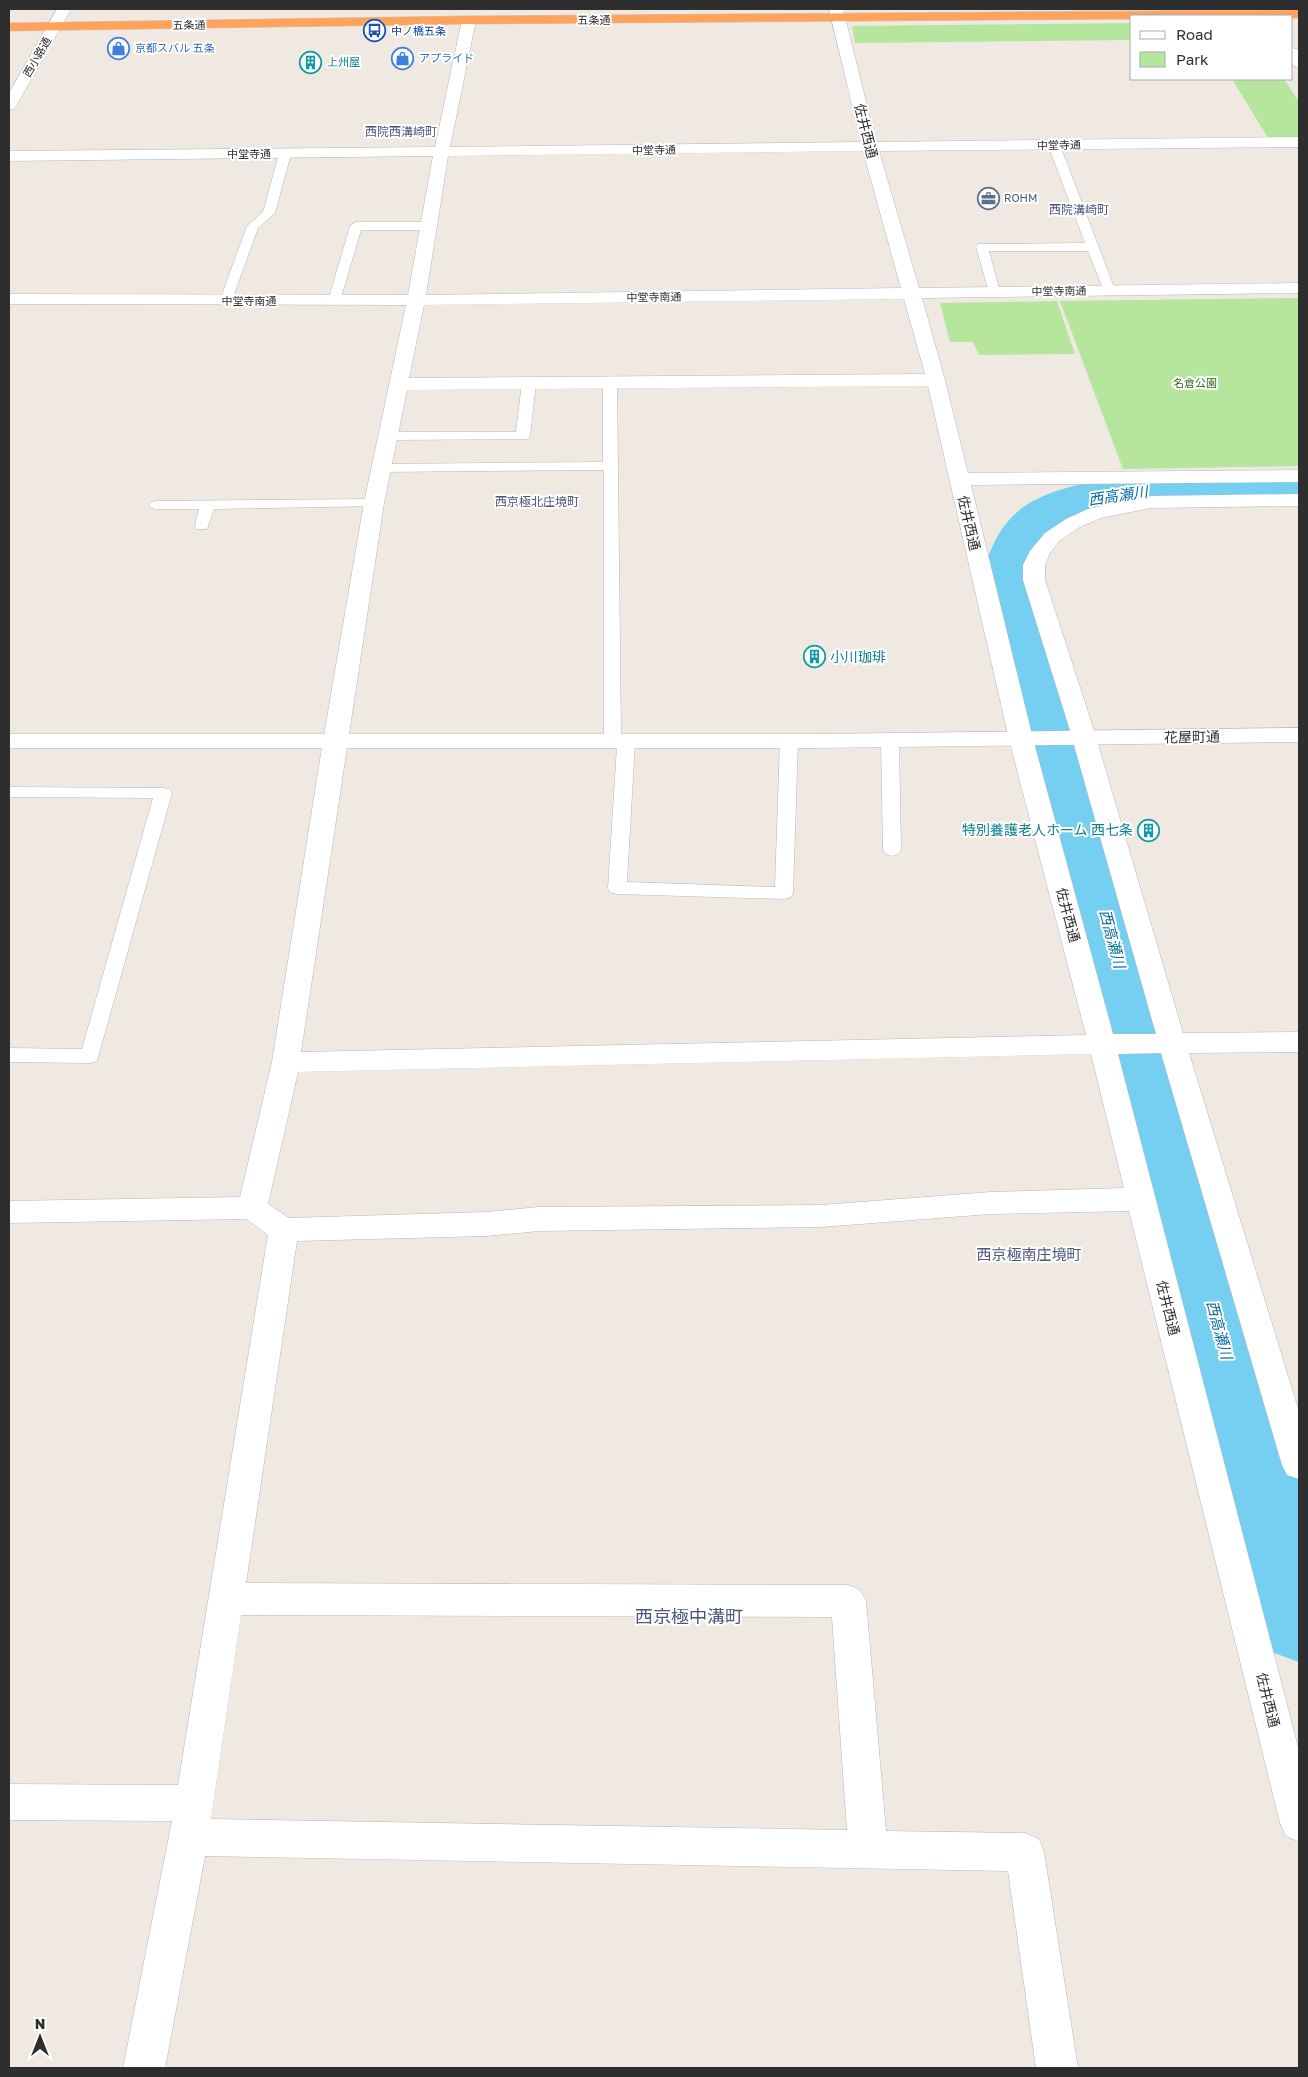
<svg xmlns="http://www.w3.org/2000/svg" width="1308" height="2077" viewBox="0 0 1308 2077" font-family="'Golos Text','Noto Sans JP',sans-serif">
	<rect width="100%" height="100%" fill="#efe9e1"/>
	<!-- green -->
	<path fill="#b6e59e" d="M1132,23V40L855,43L852,26Z
		M1232,79H1284L1299,102V138H1268Z
		M1299,298V466L1123,469L1060,301Z
		M1057,301L1075,354L979,355L973,342H950L940,303Z"/>
	<g fill="none" stroke-linecap="round" stroke-linejoin="round">
		<!-- stream -->
		<path fill="#75cff0" fill-rule="evenodd" d="M1266,478L1271,481L1269,483L1250,492H1244L1242,490Z"/>
		<!-- river -->
		<path fill="#75cff0" fill-rule="evenodd" d="M1299,473V505C1242,506 1091,495 1053,537C1044,547 1042,559 1039,572L1299,1462V1662L1266,1650L1252,1620L983,572C990,550 998,529 1016,513C1069,464 1228,475 1299,473Z"/>
		<defs>
			<path id="lane" d="M1054,142L1060,145L1115,290L1113,293H1105L1088,251H989L1000,292L994,296L990,295L976,247L978,244L1085,243L1048,145Z
				M285,151L291,154L275,213L258,228L232,300L226,304L221,303L220,300L247,226L263,212L279,154Z
				M356,222H429L435,226L429,230H361L340,301L334,305L329,304L328,301L350,226Z
				M610,378L617,382L621,738H632L635,742L627,882L775,887L780,741L783,737L789,736L795,737L798,741L793,893L791,897L784,899L617,894L610,892L608,888L617,746H607L604,742V470L381,472L376,471L374,468L376,465L381,464L603,462V382Z
				M529,379L536,383L530,436L528,439L388,440L383,439L381,436L383,433L388,432H516L522,383Z
				M374,499L379,500L381,503L379,506L214,509L207,529H197L195,526L199,509H156L151,508L149,505L151,502L156,501Z
				M890,735L896,736L899,740L901,850L898,854L892,856L886,854L883,850L881,740L884,736Z
				M9,787L163,788L169,789L172,793L97,1061L90,1063L9,1062V1048L82,1049L153,798L9,797Z"/>
			<path id="street" d="M829,9H843L876,142L1299,137V147L879,151L919,288L1299,283V293L922,298L945,380L968,473L1299,470V482L971,485L1033,739L1113,1034H1156L1068,724L1023,580V565L1030,551L1045,533L1066,519L1088,509L1151,496L1299,494V506L1151,508L1101,518L1080,527L1059,541L1050,553L1045,565V580L1092,724L1183,1033L1299,1032V1052L1189,1053L1299,1412V1479L1287,1475L1282,1465L1161,1053L1118,1054L1299,1751V1842L1286,1836L1280,1823L1129,1211L991,1214L821,1227L539,1231L486,1236L297,1241L246,1583L848,1585L860,1590L866,1601L886,1831L1025,1833L1039,1839L1044,1852L1078,2068H1036L1008,1871L205,1856L165,2068H123L172,1821L9,1820V1784L178,1785L268,1235L246,1219L9,1223V1201L240,1197L272,1062L323,741L364,503L406,305L9,304V294L408,295L433,156L9,161V151L435,147L462,20L469,16L476,20L450,147L861,142ZM863,151L901,288L426,295L448,156ZM904,299L925,374L409,378L424,305ZM928,386L1009,739L1086,1035L301,1052L384,503L407,390ZM1091,1054L1124,1188L991,1192L821,1205L539,1207L486,1212L289,1218L268,1204L298,1072ZM241,1615L832,1617L847,1830L211,1819Z"/>
			<path id="secondary" d="M57,9H71L16,106L14,109L9,110V93Z
				M1292,48L1297,49L1299,52V67L1294,66L1292,63Z
				M1299,728V742L815,748H9V734H815Z"/>
			<path id="highway" d="M1299,10V18H1292V16H1132V19L469,24L9,31V23L469,16Z"/>
		</defs>
		<!-- lane casing -->
		<use href="#lane" stroke="#b4b7c1" stroke-width="1"/>
		<!-- street casing -->
		<use href="#street" stroke="#b4b7c1" stroke-width="1"/>
		<!-- secondary casing -->
		<use href="#secondary" stroke="#b4b7c1" stroke-width="1"/>
		<!-- highway casing -->
		<use href="#highway" stroke="#c9c9c9" stroke-width="1"/>
		<!-- lane -->
		<use href="#lane" fill="#fff" fill-rule="evenodd"/>
		<!-- street -->
		<use href="#street" fill="#fff" fill-rule="evenodd"/>
		<!-- secondary -->
		<use href="#secondary" fill="#fff" fill-rule="evenodd"/>
		<!-- highway -->
		<use href="#highway" fill="#ffa35c" fill-rule="evenodd"/>
	</g>
	<!-- icons -->
	<defs>
		<symbol id="bus-ring" viewBox="-11 -11 22 22"><circle r="9.5" fill="#fff" stroke="#1a4fb4" stroke-width="1.5"/><path d="M-5-6H5V4H4V6H2V4H-2V6H-4V4H-5ZM-3.5-4V0h7V-4ZM-3.5 1.2v1.5H-2V1.2ZM2 1.2v1.5H3.5V1.2Z" fill="#1a4fb4"/></symbol>
		<symbol id="shop-ring" viewBox="-11 -11 22 22"><circle r="9.5" fill="#fff" stroke="#3f7fe0" stroke-width="1.5"/><path d="M-5-2.5h2.3a2.7 3.5 0 0 1 5.4 0H5L5.5 6h-11ZM-1.5-2.5h3a1.5 2.3 0 0 0-3 0Z" fill="#3f7fe0"/></symbol>
		<symbol id="building-ring" viewBox="-11 -11 22 22"><circle r="9.5" fill="#fff" stroke="#0f9aa8" stroke-width="1.5"/><path d="M-4-6H4V6H1V3H-1V6H-4ZM-2.5-4.3h1.7v1.8h-1.7ZM.8-4.3h1.7v1.8H.8ZM-2.5-1h1.7V.8h-1.7ZM.8-1h1.7V.8H.8Z" fill="#0f9aa8"/></symbol>
		<symbol id="office-ring" viewBox="-11 -11 22 22"><circle r="9.5" fill="#fff" stroke="#5c6f8a" stroke-width="1.5"/><path d="M-6-3h4V-5.5h4V-3h4V5H-6ZM-1-4.5V-3h2v-1.5ZM-6 0V1H6V0Z" fill="#5c6f8a"/></symbol>
	</defs>
	<g fill-rule="evenodd">
		<use href="#bus-ring" x="362" y="18" width="25" height="25"/>
		<use href="#shop-ring" x="106" y="36" width="25" height="25"/>
		<use href="#shop-ring" x="390" y="46" width="25" height="25"/>
		<use href="#building-ring" x="298" y="50" width="25" height="25"/>
		<use href="#office-ring" x="976" y="186" width="25" height="25"/>
		<use href="#building-ring" x="802" y="644" width="25" height="25"/>
		<use href="#building-ring" x="1136" y="818" width="25" height="25"/>
	</g>
	<g text-anchor="middle" stroke-width="4" stroke-linejoin="round" paint-order="stroke">
		<!-- far-street labels -->
		<g font-size="11" fill="#2e2e2e" stroke="#fff">
			<text x="594" y="24">五条通</text>
			<text transform="translate(189 25) rotate(-1)" y="4">五条通</text>
			<text transform="translate(37 57) rotate(-60)" y="4">西小路通</text>
			<text transform="translate(1059 145) rotate(-1)" y="4">中堂寺通</text>
			<text transform="translate(654 150) rotate(-1)" y="4">中堂寺通</text>
			<text x="249" y="158">中堂寺通</text>
			<text transform="translate(1059 291) rotate(-1)" y="4">中堂寺南通</text>
			<text transform="translate(654 297) rotate(-1)" y="4">中堂寺南通</text>
			<text x="249" y="305">中堂寺南通</text>
		</g>
		<!-- far-transit labels -->
		<g font-size="11" fill="#164399" stroke="#fff" text-anchor="start">
			<text x="391" y="35">中ノ橋五条</text>
		</g>
		<!-- far-shop labels -->
		<g font-size="11" fill="#366cbe" stroke="#fff" text-anchor="start">
			<text x="135" y="52">京都スバル 五条</text>
			<text x="419" y="62">アプライド</text>
		</g>
		<!-- far-culture labels -->
		<g font-size="11" fill="#0d838f" stroke="#fff" text-anchor="start">
			<text x="327" y="66">上州屋</text>
		</g>
		<!-- far-service labels -->
		<g font-size="11" fill="#4e5e75" stroke="#fff" text-anchor="start">
			<text x="1004" y="202">ROHM</text>
		</g>
		<!-- far-park labels -->
		<g font-size="11" fill="#2c6e1b" stroke="#fff">
			<text x="1195" y="387">名倉公園</text>
		</g>
		<!-- far-neighbourhood labels -->
		<g font-size="12" fill="#4d5680" stroke="#fff">
			<text x="401" y="136">西院西溝崎町</text>
			<text x="1079" y="214">西院溝崎町</text>
			<text x="537" y="506">西京極北庄境町</text>
		</g>
		<!-- street labels -->
		<g font-size="14" fill="#2e2e2e" stroke="#fff">
			<text transform="translate(866 131) rotate(76)" y="5">佐井西通</text>
			<text transform="translate(969 523) rotate(77)" y="5">佐井西通</text>
			<text transform="translate(1192 737) rotate(-1)" y="5">花屋町通</text>
			<text transform="translate(1068 915) rotate(75)" y="5">佐井西通</text>
			<text transform="translate(1168 1308) rotate(76)" y="5">佐井西通</text>
			<text transform="translate(1268 1700) rotate(76)" y="5">佐井西通</text>
		</g>
		<!-- culture labels -->
		<g font-size="14" fill="#0d838f" stroke="#fff" text-anchor="start">
			<text x="830" y="662">小川珈琲</text>
			<text x="1133" y="835" text-anchor="end">特別養護老人ホーム 西七条</text>
		</g>
		<!-- water labels -->
		<g font-size="15" font-style="italic" fill="#0d6fa3" stroke="#fff">
			<text transform="translate(1118 496) rotate(-8)" y="5">西高瀬川</text>
			<text transform="translate(1112 939) rotate(75)" y="5">西高瀬川</text>
			<text transform="translate(1219 1330) rotate(75)" y="5">西高瀬川</text>
		</g>
		<!-- neighbourhood labels -->
		<g font-size="15" fill="#4d5680" stroke="#fff">
			<text x="1029" y="1260">西京極南庄境町</text>
		</g>
		<!-- near-neighbourhood labels -->
		<g font-size="18" fill="#4d5680" stroke="#fff">
			<text x="689" y="1623">西京極中溝町</text>
		</g>
	</g>
	<!-- border -->
	<rect width="1308" height="2077" fill="none" stroke="#2e2e2e" stroke-width="20"/>
	<!-- legend -->
	<rect x="1130" y="15" width="162" height="65" fill="#ffffff" stroke="#ababab"/>
	<rect x="1140" y="31" width="25" height="8" fill="#ffffff" stroke="#ababab"/>
	<text x="1176" y="40" font-size="15" fill="#2e2e2e">Road</text>
	<rect x="1140" y="52" width="25" height="15" fill="#b6e59e" stroke="#ababab"/>
	<text x="1176" y="65" font-size="15" fill="#2e2e2e">Park</text>
	<!-- north arrow -->
	<g transform="translate(40 2037)" stroke="#ffffff" stroke-width="4" paint-order="stroke">
	<path d="M0-4L9 19L0 12L-9 19Z" fill="#2e2e2e"/>
	<text y="-8" font-size="14" font-weight="bold" text-anchor="middle" fill="#2e2e2e">N</text>
	</g>
</svg>
